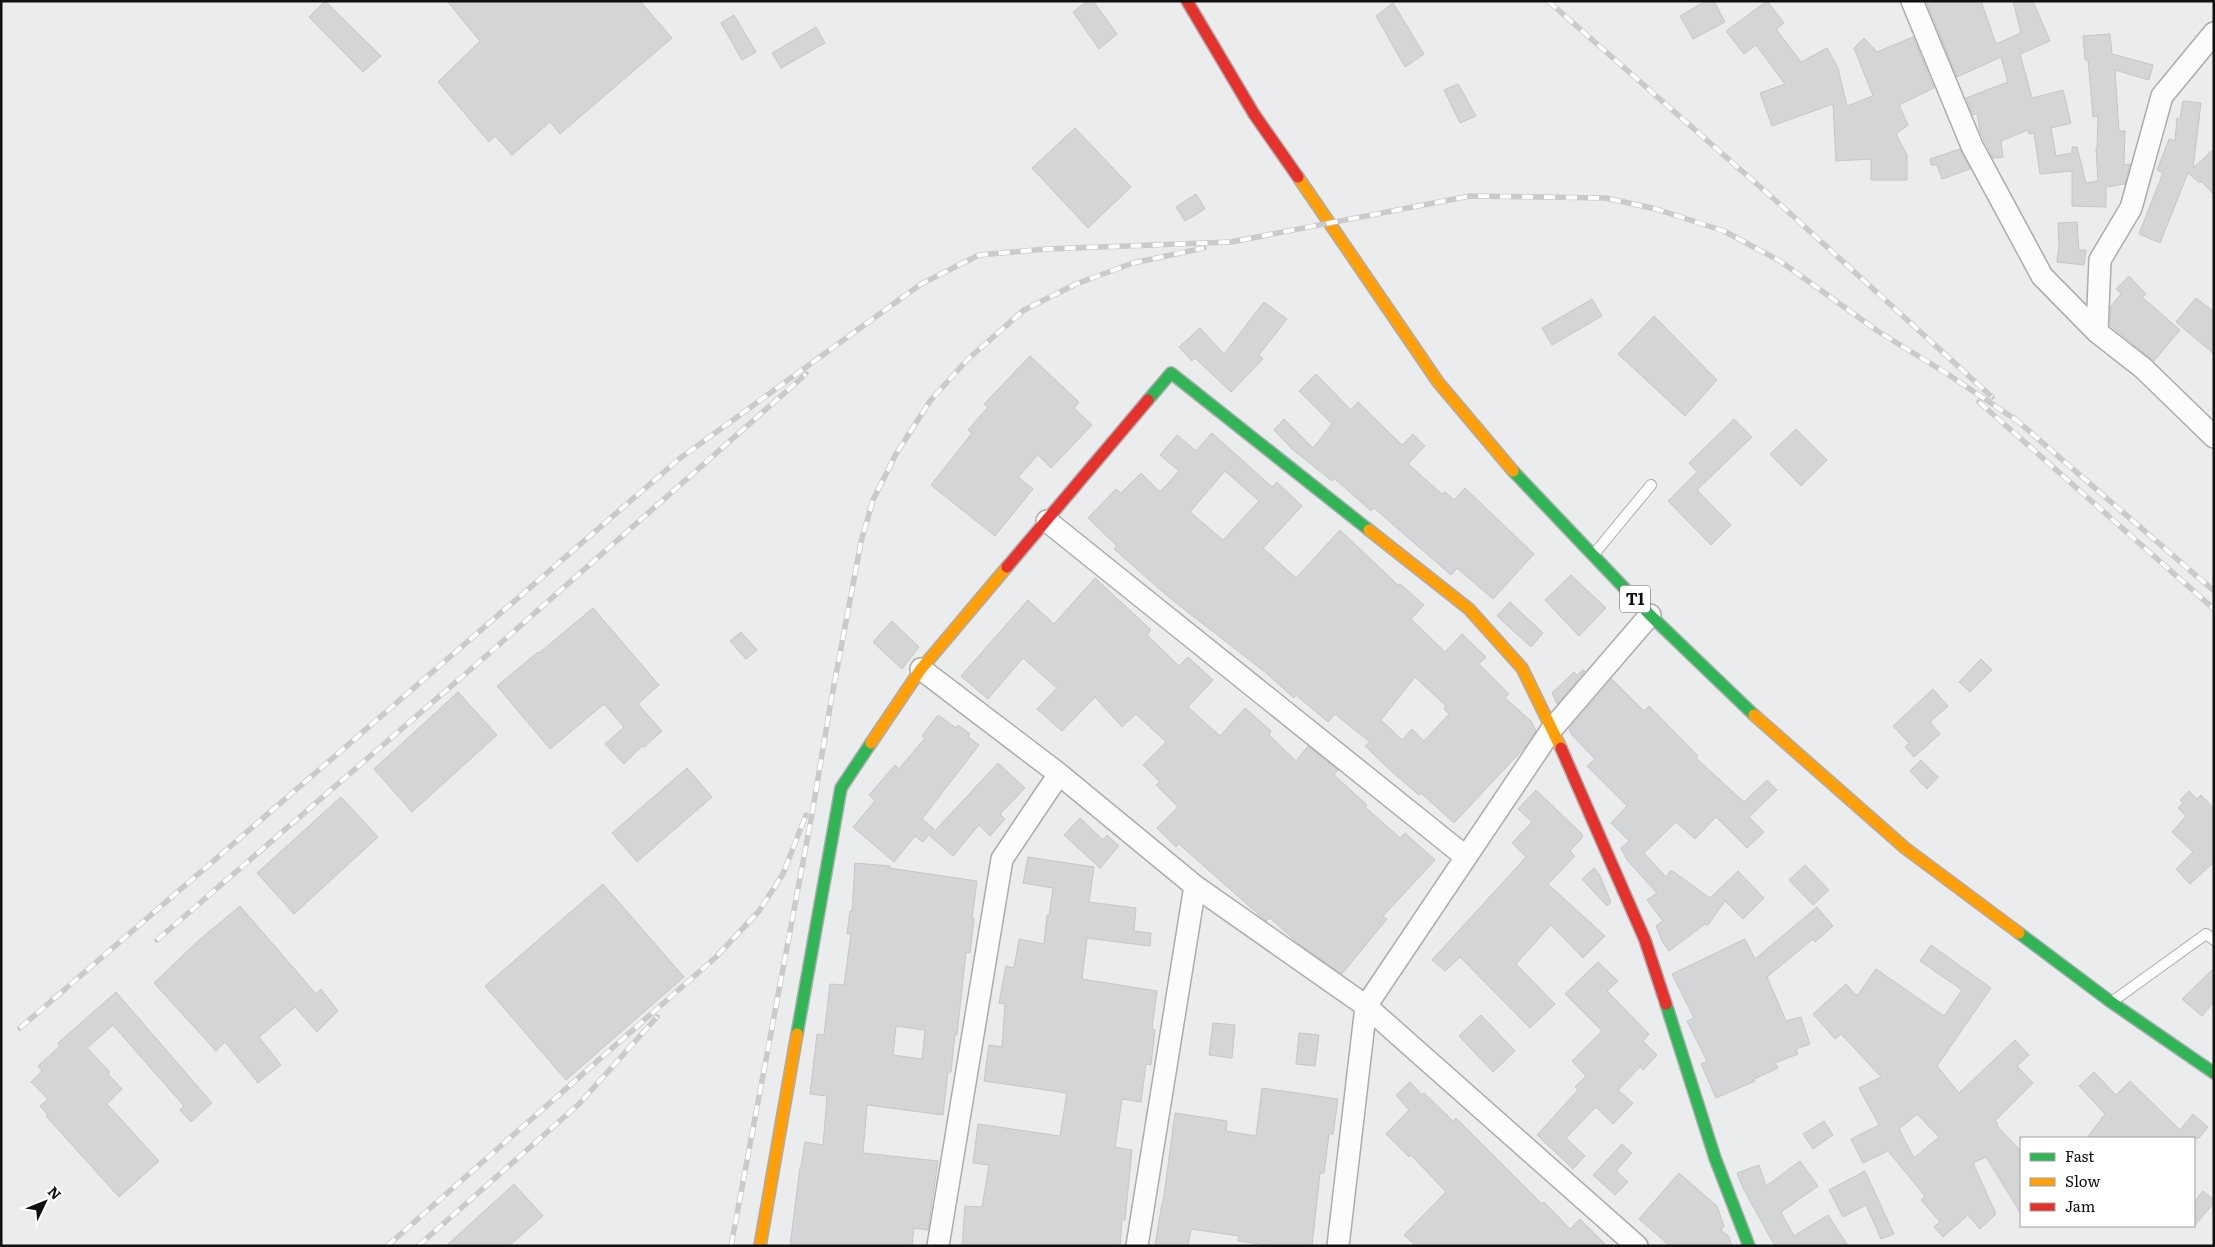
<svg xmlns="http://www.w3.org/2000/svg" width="2215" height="1247" viewBox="0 0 2215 1247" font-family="Literata,serif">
	<rect width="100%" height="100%" fill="#eaecee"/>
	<!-- building -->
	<path fill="#d4d5d7" stroke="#c4c6c7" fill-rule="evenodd" d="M325,1L381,56L363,72L309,17Z
		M447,1H640L672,38L560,134L550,122L512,155L495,136L489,142L438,82L480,41Z
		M1087,1H1093L1117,34L1099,49L1073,12Z
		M1706,1H1714L1725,22L1693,39L1680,16Z
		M1767,1L1784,23L1776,29L1801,62L1827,48L1838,68L1847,106L1873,96L1854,48L1864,38L1877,52L1913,37L1934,88L1899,105L1908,125L1896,134L1907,155V180H1871V159L1836,161L1833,104L1772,126L1760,93L1785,84L1756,45L1744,54L1726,31Z
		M1926,1H1981L1996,44L2021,33L2013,1H2033L2050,41L2020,54L2032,98L2063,90L2071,123L2051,128L2056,156L2072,153V147H2077L2086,183L2098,181L2096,148H2097L2098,116L2093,117L2088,60H2085L2083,36L2110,34L2112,54L2153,65L2149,80L2115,70L2119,131H2125L2124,165L2130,164L2125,184L2106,187V207L2072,206V171L2040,174L2034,133L2029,134L2028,130L2001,141L2003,157L1993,158L1980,132L1977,113L1973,115L1966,98L2008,82L2001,57L1957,77Z
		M1393,3L1424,54L1405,67L1376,16Z
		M734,15L756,52L742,60L721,23Z
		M816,27L825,43L781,68L772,53Z
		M1458,84L1476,116L1460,123L1444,90Z
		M2183,101L2201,103L2193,168L2214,149V195L2201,181L2200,183L2188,173L2160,243L2139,234L2163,173L2157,170L2169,139L2175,141L2177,118L2180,119Z
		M1075,128L1131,187L1088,228L1032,168Z
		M1960,149L1970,169L1942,179L1937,165H1931L1930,159Z
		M1196,194L1205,209L1185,221L1176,207Z
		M2077,222L2079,250H2086L2084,265L2057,262L2059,244L2058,223Z
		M2129,276L2146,294L2142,297L2180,330L2154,361L2110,325L2111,306L2121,294L2116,289Z
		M2196,298L2214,312V354L2176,322Z
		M1592,299L1602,316L1552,345L1542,328Z
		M1264,302L1287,319L1259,355L1263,359L1231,392L1195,358L1192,361L1179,347L1200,328L1224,354Z
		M1654,316L1717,380L1685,416L1618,354Z
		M1030,356L1079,402L1074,408L1092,425L1051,468L1038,455L1018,477L1033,489L995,536L931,485L972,433L968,430L988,407L984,404Z
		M1316,374L1351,410L1358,402L1402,445L1413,434L1425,446L1408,464L1442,494L1445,492L1454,500L1465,488L1534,554L1493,599L1457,568L1451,575L1374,508L1371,511L1334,478L1332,481L1292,449L1274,430L1284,419L1313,448L1332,424L1299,391Z
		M1734,419L1752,437L1697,490L1731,525L1711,545L1668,501L1697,472L1689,463Z
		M1796,429L1827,460L1801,486L1770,454Z
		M1212,433L1272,487L1277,482L1302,506L1263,548L1296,578L1340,530L1398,585L1400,584L1424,605L1411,619L1445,652L1462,634L1486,657L1479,664L1509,694L1505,698L1531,721L1536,731L1526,746L1454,823L1421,793L1419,795L1390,770L1365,746L1370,742L1335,714L1328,722L1296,695L1294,698L1265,672L1171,599L1114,549L1117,546L1088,518L1116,489L1121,493L1141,473L1160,492L1179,471L1160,455L1177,435L1196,451ZM1225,471L1259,501L1223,540L1190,512ZM1415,677L1446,706L1444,709L1449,714L1424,741L1412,729L1402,740L1381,720Z
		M1571,575L1606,608L1579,636L1545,600Z
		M1095,578L1151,630L1147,635L1179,666L1188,657L1213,680L1188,707L1220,736L1245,708L1271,731L1269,735L1296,761L1308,746L1338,770L1334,775L1367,805L1365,807L1400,838L1405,833L1435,860L1383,916L1387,919L1342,974L1300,945L1270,918L1266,921L1179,844L1176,847L1157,828L1178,807L1156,785L1160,782L1143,765L1166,742L1136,714L1122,727L1095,697L1062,731L1037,709L1057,688L1023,658L988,699L961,676L1028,600L1054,624Z
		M1510,602L1543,633L1531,647L1497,616Z
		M593,608L659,685L638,704L662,731L644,747L642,746L624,764L605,744L624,727L604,704L550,749L497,686L538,652L539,653Z
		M892,621L919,647L902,669L873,642Z
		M741,632L757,650L746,659L730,641Z
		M1981,659L1992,670L1970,692L1959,682Z
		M1583,670L1585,671L1557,704L1552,693L1574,672L1577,675Z
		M1612,679L1644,711L1649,706L1698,756L1696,758L1744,802L1767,780L1777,790L1749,817L1764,832L1747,848L1716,817L1695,839L1676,822L1644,853L1666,877L1671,870L1710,898L1738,871L1764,898L1743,919L1725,901L1708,925L1705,924L1669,951L1662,941L1656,926L1663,921L1647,900L1657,893L1627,860L1621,848L1629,841L1611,823L1627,806L1587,766L1595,759L1572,735L1569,729Z
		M1933,689L1948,706L1930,722L1940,734L1914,757L1905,747L1909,743L1893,726Z
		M458,692L497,735L412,812L374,769Z
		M938,715L956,728L958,725L970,734L968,737L979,745L922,819L934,829L923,842L915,836L894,862L853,827L875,801L869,795L895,765L899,769L925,738L922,736Z
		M1921,760L1938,777L1927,789L1910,771Z
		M998,763L1025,788L1000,814L1005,819L990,836L979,825L953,856L930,836Z
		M687,768L712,797L637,862L612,833Z
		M1536,790L1581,833L1583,837L1570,851L1575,856L1548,884L1605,936L1583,958L1551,925L1516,964L1555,1004L1530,1028L1460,957L1445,971L1432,960L1526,857L1512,843L1532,822L1518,809Z
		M2189,791L2197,799L2201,795L2214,809V862L2190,884L2176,869L2193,852L2172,832L2186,816L2178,808L2183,803L2180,800Z
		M341,797L378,837L294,914L257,873Z
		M1080,818L1103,840L1107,835L1119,846L1100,868L1064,835Z
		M1028,857L1094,867L1089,902L1136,908L1134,931L1151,933L1150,946L1087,938L1082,979L1157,991L1152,1029L1155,1030L1151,1065L1146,1064L1141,1102L1122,1099L1115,1147L1132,1150L1125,1220H1122L1120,1246H962L965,1206L982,1207L989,1165L973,1163L978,1124L1060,1136L1067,1093L984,1081L989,1045L1002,1047L1005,1004L999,1003L1006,966L1014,968L1019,939L1044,944L1047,915L1049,916L1053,888L1023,883Z
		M855,863L890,866L889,868L977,881L972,918L974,919L970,953L966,952L957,1035L955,1034L951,1072H948L943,1115L867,1105L863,1153L938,1161L928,1230L914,1228L912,1246H790L800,1167H801L805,1142L823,1145L827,1096L810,1094L815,1051L817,1034L824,1035L830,984L844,985L851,934H847L850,911H852ZM896,1026L925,1030L922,1059L893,1055Z
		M1805,865L1829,890L1813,905L1789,880Z
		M1594,868L1599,874L1611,902L1607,906L1582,879Z
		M603,884L684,977L566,1080L485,986Z
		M240,906L316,994L321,989L338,1011L317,1032L295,1007L259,1037L281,1065L258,1083L225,1042L216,1051L154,983L199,940Z
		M1817,907L1833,926L1815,942L1813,939L1767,977L1786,1021L1801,1017L1810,1044L1796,1049L1798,1054L1775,1063L1778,1068L1754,1079L1755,1081L1716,1098L1701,1064L1707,1061L1687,1021L1694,1018L1672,974L1745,939L1755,959Z
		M1931,945L1991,988L1937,1066L1959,1093L2015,1040L2029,1055L2017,1066L2033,1083L1995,1121L1998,1124L1996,1125L2021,1151V1214L1986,1157L1973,1163L1996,1214L1980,1229L1968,1215L1943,1237L1934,1227L1940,1222L1921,1200L1925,1196L1888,1151L1863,1163L1851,1139L1879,1125L1859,1088L1881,1077L1841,1034L1835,1039L1813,1014L1846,984L1857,996L1876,969L1944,1016L1962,990L1920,961ZM1917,1114L1939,1137L1914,1158L1899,1129Z
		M1598,962L1618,981L1607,991L1649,1034L1643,1041L1657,1055L1643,1070L1640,1067L1618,1090L1633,1103L1613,1124L1596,1107L1566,1138L1585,1156L1573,1169L1537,1135L1578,1090L1575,1087L1586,1076L1572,1061L1602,1031L1565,994Z
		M2214,968V1002L2202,1016L2182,999Z
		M116,992L212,1103L191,1122L180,1110L184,1106L113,1025L87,1048L110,1072L108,1074L122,1089L107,1104L159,1161L119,1197L46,1116L48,1115L40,1106L48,1099L31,1082L42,1071L38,1066L60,1046L58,1043Z
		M1481,1015L1515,1051L1493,1072L1459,1036Z
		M1213,1023L1235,1025L1232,1058L1209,1055Z
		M1299,1033L1319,1035L1315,1066L1296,1064Z
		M2094,1072L2116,1095L2130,1081L2180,1130L2193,1114L2208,1127L2199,1138H2087L2105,1114L2079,1086Z
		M1410,1082L1422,1095L1424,1093L1453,1121L1456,1118L1542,1204L1544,1202L1570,1229L1580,1219L1607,1246H1416L1404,1235L1446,1192L1411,1155L1409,1157L1386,1134L1409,1110L1396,1095Z
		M1262,1088L1338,1099L1333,1134H1329L1324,1173H1320L1312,1246H1275L1238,1241L1239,1236L1191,1229L1188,1246H1155L1162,1203H1163L1175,1113L1227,1121L1226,1131L1256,1136Z
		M1824,1121L1833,1135L1813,1149L1803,1134Z
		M1622,1144L1632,1153L1616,1171L1628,1182L1615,1195L1593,1175Z
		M1800,1161L1818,1186L1781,1212L1794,1236L1828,1215L1848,1246H1775L1744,1190L1737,1173L1759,1165L1766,1186Z
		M1865,1171L1894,1234L1881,1239L1866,1205L1843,1217L1829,1190Z
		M1679,1173L1717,1206L1724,1226L1721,1230L1729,1237L1732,1246H1670L1639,1219Z
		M514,1184L543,1216L509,1246H446Z
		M2203,1191L2214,1200V1203L2194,1226V1202Z"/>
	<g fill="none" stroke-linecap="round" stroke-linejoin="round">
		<defs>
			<path id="lane" d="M1594,554L1651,485
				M2113,1001L2206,934L2214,940"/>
			<path id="street" d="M1912,1L1972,146L2042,276L2097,332L2143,368L2214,437
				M2097,332L2100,260L2131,208L2162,96L2214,33
				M1047,521L1466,857
				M921,669L1059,774L1195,886L1366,1006L1637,1246
				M938,1246L1002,859L1059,774
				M1137,1246L1195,886
				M1338,1246L1366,1006L1552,729L1650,615"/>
			<path id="fast" d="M1148,400L1171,373L1369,530
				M1513,471L1650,615L1754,715
				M2019,933L2111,1002L2214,1073
				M1666,1004L1715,1158L1749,1246
				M797,1034L841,788L871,743"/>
			<path id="slow" d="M1298,177L1438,382L1513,471
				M1369,530L1469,609L1522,668L1561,748
				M1754,715L1905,848L2019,933
				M871,743L921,669L1007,567
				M760,1246L797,1034"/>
			<path id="jam" d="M1187,1L1254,114L1298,177
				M1007,567L1148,400
				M1561,748L1645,940L1666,1004"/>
		</defs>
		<!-- lane casing -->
		<use href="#lane" stroke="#abacae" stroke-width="12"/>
		<!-- street casing -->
		<use href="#street" stroke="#abacae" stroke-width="24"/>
		<!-- fast casing -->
		<use href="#fast" stroke="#abacae" stroke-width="14"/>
		<!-- slow casing -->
		<use href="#slow" stroke="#abacae" stroke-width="14"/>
		<!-- jam casing -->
		<use href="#jam" stroke="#abacae" stroke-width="14"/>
		<!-- lane -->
		<use href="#lane" stroke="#fcfcfc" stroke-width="10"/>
		<!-- street -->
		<use href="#street" stroke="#fcfcfc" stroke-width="21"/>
		<!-- fast -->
		<use href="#fast" stroke="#30b455" stroke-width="11"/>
		<!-- slow -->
		<use href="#slow" stroke="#ff9f0a" stroke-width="11"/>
		<!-- jam -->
		<use href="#jam" stroke="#e5322d" stroke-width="11"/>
		<defs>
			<path id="rail" d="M1548,1L1783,207L1992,397
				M1979,402L2214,609
				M2014,418L2214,591
				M157,940L478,663L806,374
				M20,1028L679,459L921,284L979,255L1047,249L1231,242L1470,196L1606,198L1656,209L1724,231L1780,261L1879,332L1946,373L2019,422
				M387,1246L716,957L759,911L783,874L806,815
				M418,1246L579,1104L657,1017
				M731,1246L812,814L831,701L861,542L873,500L896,454L930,401L968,359L1024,310L1076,284L1133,263L1204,248"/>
		</defs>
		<!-- rail casing -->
		<use href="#rail" stroke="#cacaca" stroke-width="5.5"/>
		<!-- rail -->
		<use href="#rail" stroke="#fff" stroke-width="4" stroke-dasharray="11" stroke-linecap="butt"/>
	</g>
	<g text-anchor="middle" stroke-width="4" stroke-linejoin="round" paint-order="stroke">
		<!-- shield labels -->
		<rect fill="#fff" stroke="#565858" stroke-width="1" x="1620" y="585.5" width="30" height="27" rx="4"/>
		<g font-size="16" font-weight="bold" fill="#0e1011">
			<text x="1635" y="605">T1</text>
		</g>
	</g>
	<!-- border -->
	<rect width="2215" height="1247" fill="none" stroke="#0e1011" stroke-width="5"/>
	<!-- legend -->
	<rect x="2020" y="1137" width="175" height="90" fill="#ffffff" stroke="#9f9fa0"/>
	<rect x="2030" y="1153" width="25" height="8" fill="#30b455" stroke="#9f9fa0"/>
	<text x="2065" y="1162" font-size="15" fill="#0e1011">Fast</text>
	<rect x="2030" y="1178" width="25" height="8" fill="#ff9f0a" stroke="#9f9fa0"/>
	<text x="2065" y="1187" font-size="15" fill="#0e1011">Slow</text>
	<rect x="2030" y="1203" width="25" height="8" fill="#e5322d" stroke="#9f9fa0"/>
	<text x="2065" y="1212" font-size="15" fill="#0e1011">Jam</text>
	<!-- north arrow -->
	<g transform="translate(45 1202) rotate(47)" stroke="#ffffff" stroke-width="4" paint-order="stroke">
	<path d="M0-4L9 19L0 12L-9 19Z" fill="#0e1011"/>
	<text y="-8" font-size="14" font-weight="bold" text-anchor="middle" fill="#0e1011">N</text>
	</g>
</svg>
